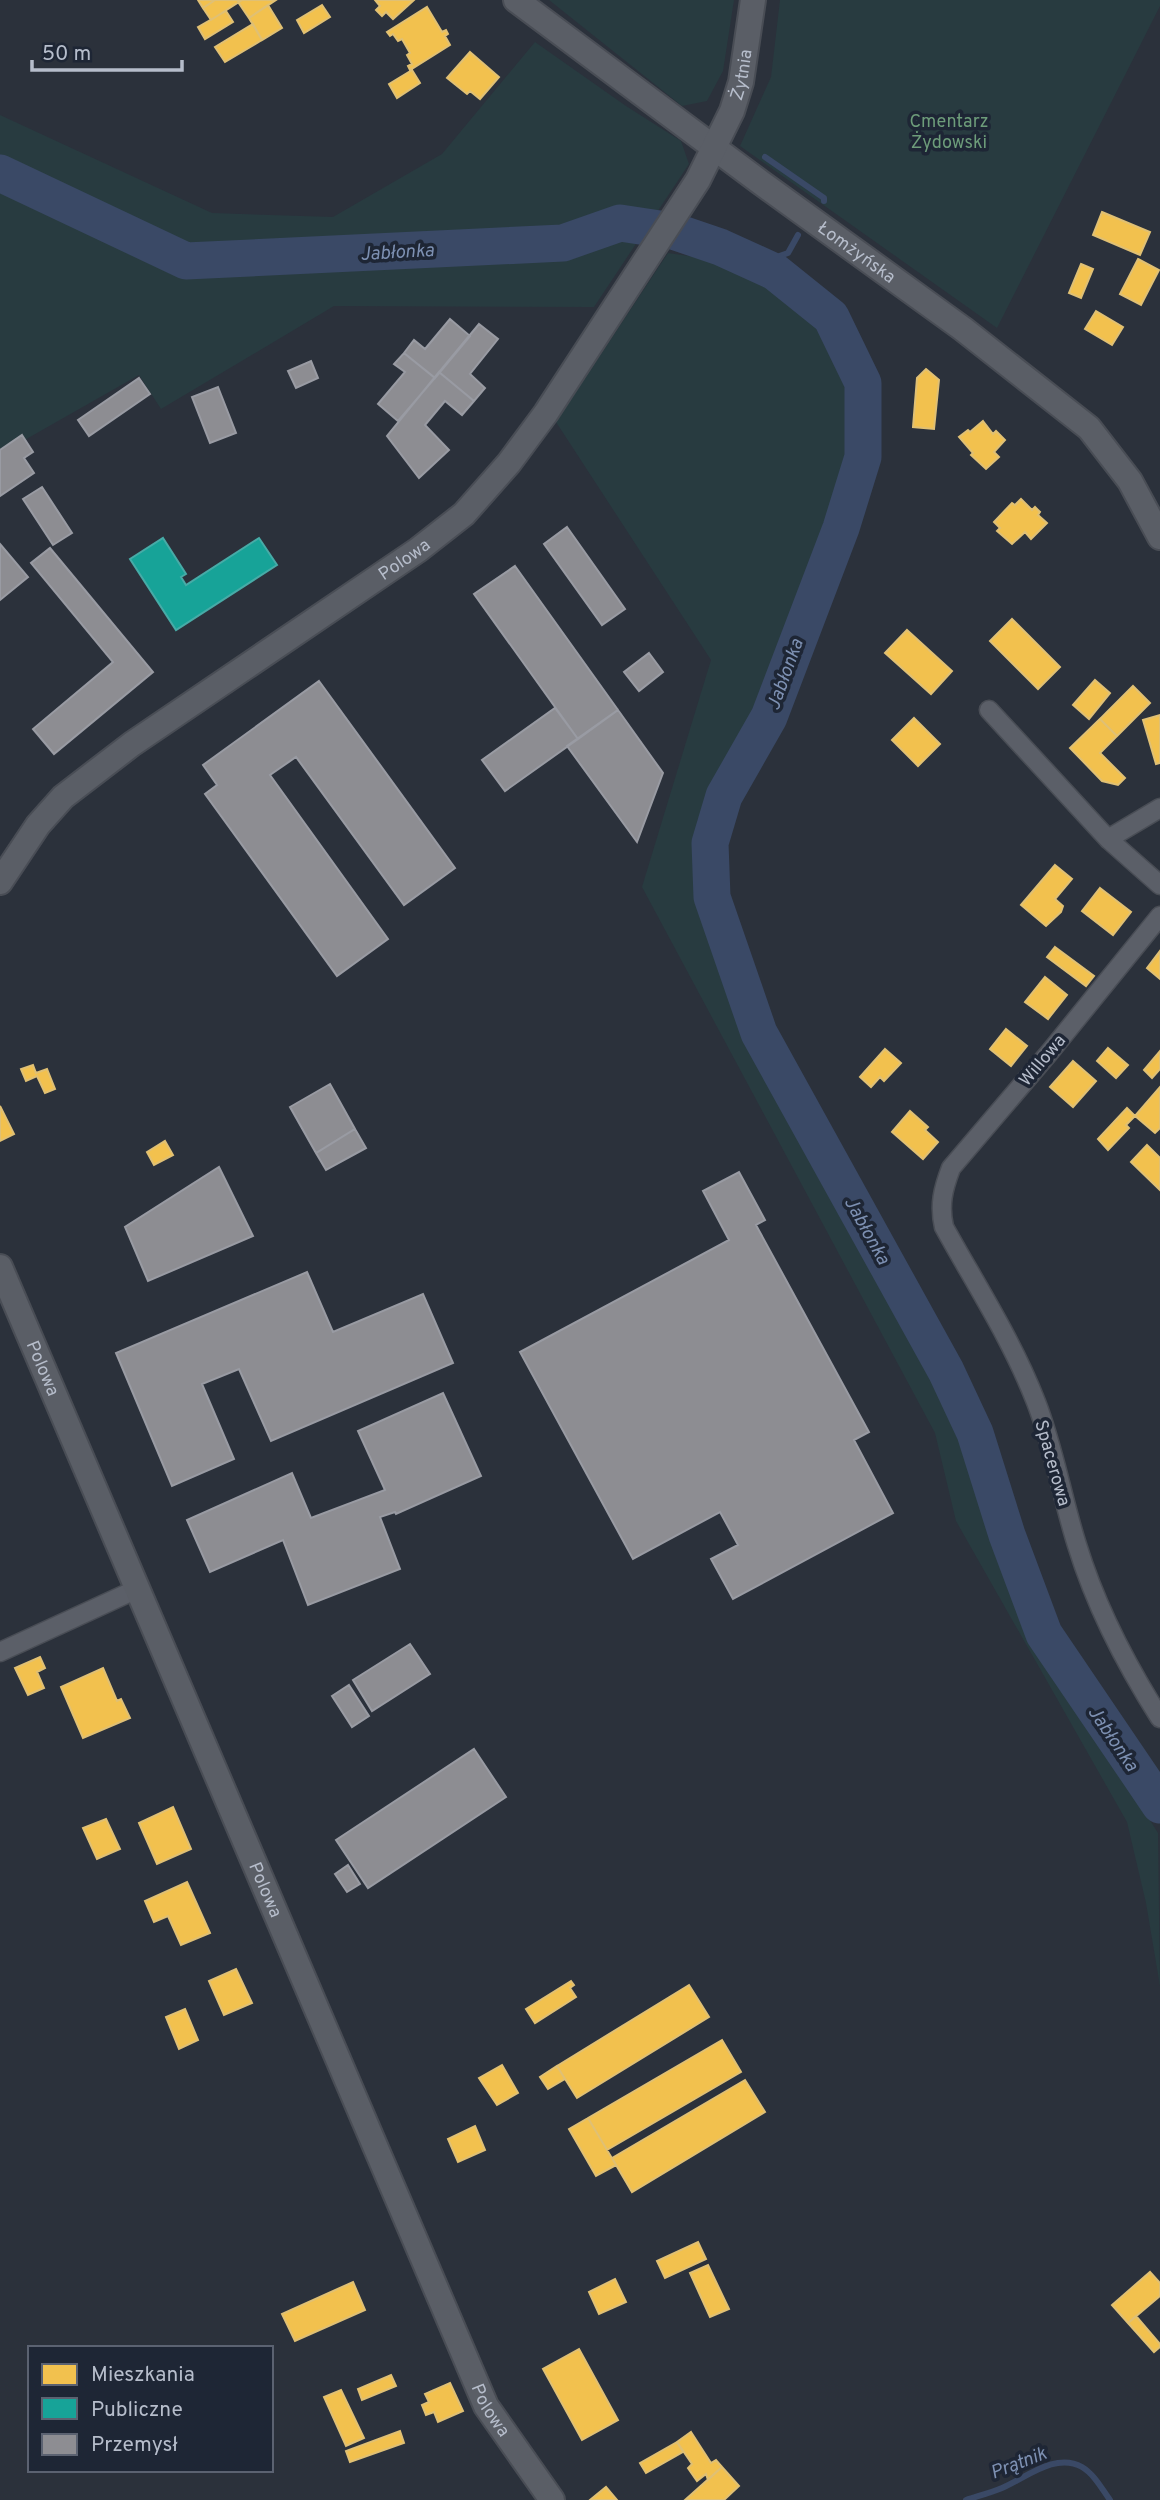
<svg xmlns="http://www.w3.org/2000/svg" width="1160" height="2500" viewBox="0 0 1160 2500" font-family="Overpass,sans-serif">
	<rect width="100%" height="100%" fill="#2b313b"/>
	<!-- green -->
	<path fill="#283b40" d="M549,0H734L723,71L707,101L682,106Z
		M780,0H1160V6L997,328L740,146L771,77Z
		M535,42L626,106L681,141L689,164L594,307L334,306L161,409L139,375L0,454V115L212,213L333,217L442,154Z
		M668,253L737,263L803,307L849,383L850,435L836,504L750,720L697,821L695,879L728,989L957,1415L976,1461L995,1548L1033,1635L1158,1833L1160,1986L1146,1903L1127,1822L956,1521L935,1433L642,887L711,660L556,422Z"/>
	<!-- homes -->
	<path fill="#f2c14e" stroke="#e0c074" stroke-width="2" d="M198,0H215L203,8Z
		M215,0H242L211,20L203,8Z
		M242,0H276L249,18L238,2Z
		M375,0H414L393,19L386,12L382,16L376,10L380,6Z
		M268,5L282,28L262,40L249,18Z
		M322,5L330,17L304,33L297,20Z
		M427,7L442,32L446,30L448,34L445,36L450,45L410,70L408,66L412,64L407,55L410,53L402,39L398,41L393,34L390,36L387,32Z
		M226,11L233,22L205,39L198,27Z
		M253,24L262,40L225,62L215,47Z
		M470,52L499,77L480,99L470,91L467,94L447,78Z
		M412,70L420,83L397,98L389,84Z
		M1102,212L1150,232L1140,255L1093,235Z
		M1138,259L1159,270L1141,305L1120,294Z
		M1081,264L1093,269L1081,298L1069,293Z
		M1096,311L1123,327L1112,345L1085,329Z
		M926,369L939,380L934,429L913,427L917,378Z
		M983,421L993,434L996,431L1005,440L994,452L999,457L986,469L971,455L973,453L959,437L968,430L970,432Z
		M1021,499L1032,510L1035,507L1040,512L1038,515L1047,523L1031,539L1025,532L1012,544L997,531L1000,528L994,522L1012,503L1015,505Z
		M1012,619L1060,667L1038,689L990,641Z
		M907,630L952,671L931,694L885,653Z
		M1095,680L1110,693L1089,719L1073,705Z
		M1133,686L1150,703L1117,736L1100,719Z
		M1160,715V763L1156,764L1143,720Z
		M914,718L940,744L918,766L892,740Z
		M1100,719L1117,736L1100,753L1125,778L1118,785L1102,781L1070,748Z
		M1055,865L1072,879L1055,899L1063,906L1061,912L1046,926L1021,905Z
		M1100,888L1131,912L1113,935L1082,911Z
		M1055,947L1094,976L1086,986L1047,957Z
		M1160,951V979L1147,968Z
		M1045,977L1067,995L1048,1019L1025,1002Z
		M1006,1029L1027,1046L1011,1066L990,1049Z
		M1108,1048L1128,1065L1116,1078L1097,1061Z
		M885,1049L901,1063L884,1081L880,1077L871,1087L860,1077Z
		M1160,1051V1069L1152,1078L1144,1070Z
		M1073,1061L1096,1081L1073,1107L1050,1087Z
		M33,1065L36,1073L47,1069L55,1089L45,1093L37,1076L26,1081L21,1069Z
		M1160,1087V1128L1155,1133L1135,1116Z
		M0,1106L14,1134L0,1141Z
		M1127,1108L1135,1116L1126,1125L1129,1128L1108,1150L1098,1139Z
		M910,1111L928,1127L925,1130L938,1142L923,1159L892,1132Z
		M165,1141L173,1155L154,1165L147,1152Z
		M1147,1145L1160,1158V1190L1131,1162Z
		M40,1657L45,1668L37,1672L44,1688L28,1695L15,1668Z
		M103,1668L117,1701L121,1699L130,1718L83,1738L61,1687Z
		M173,1807L191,1849L157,1864L139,1823Z
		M106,1819L120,1849L97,1859L83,1828Z
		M187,1882L210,1933L181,1945L168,1916L154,1922L145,1901Z
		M236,1969L252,2003L224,2015L209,1981Z
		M571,1981L574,1985L570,1988L576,1997L535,2023L526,2009Z
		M689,1985L709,2017L577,2098L557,2066Z
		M185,2009L198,2040L179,2049L166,2017Z
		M722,2040L741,2072L607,2150L588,2118Z
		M502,2065L518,2093L497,2105L479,2078Z
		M557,2066L565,2079L548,2089L540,2077Z
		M745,2080L765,2112L632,2192L612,2158Z
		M588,2118L616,2165L596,2176L569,2129Z
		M475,2126L485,2150L458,2162L448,2139Z
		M698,2242L706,2259L665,2278L657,2261Z
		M708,2265L729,2309L710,2317L690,2273Z
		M1150,2272L1160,2283V2296L1128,2323L1112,2305Z
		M615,2279L626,2302L599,2314L589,2292Z
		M353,2282L365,2310L295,2341L282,2314Z
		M1136,2316L1160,2344V2347L1154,2352L1128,2323Z
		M579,2349L618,2420L582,2440L543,2369Z
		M391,2375L396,2386L362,2400L358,2389Z
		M450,2383L463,2411L438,2422L434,2412L426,2415L422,2405L429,2402L425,2394Z
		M341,2390L364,2438L346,2446L324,2397Z
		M400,2431L404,2443L350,2462L346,2451Z
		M691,2432L711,2463L716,2460L722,2467L708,2480L706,2474L697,2481L688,2468L692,2464L677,2442Z
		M677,2442L683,2452L646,2473L640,2463Z
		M722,2467L739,2486L724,2500H685Z
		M606,2487L617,2500H590Z"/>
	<!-- public -->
	<path fill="#17a398" stroke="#47aba7" stroke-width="2" d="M163,538L186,574L181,577L186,585L259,538L277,565L176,630L130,559Z"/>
	<!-- industry -->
	<path fill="#8d8d92" stroke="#999ba3" stroke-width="2" d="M450,319L470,336L435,378L404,353L414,340L425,349Z
		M479,324L498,339L470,374L485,388L474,401L439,372Z
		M404,353L435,378L398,421L378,404L405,372L394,364Z
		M311,361L318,378L296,388L288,371Z
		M439,372L474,401L462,415L445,401L425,425L449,450L419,478L387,436Z
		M139,378L150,394L89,436L78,420Z
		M218,387L236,433L210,443L192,397Z
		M22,435L33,452L24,458L34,473L0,496V450Z
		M42,487L72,533L53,545L23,499Z
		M567,527L625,609L602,625L544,544Z
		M0,544L28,577L0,600Z
		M50,548L153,672L54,754L33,729L113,662L31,563Z
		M515,566L618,710L578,739L474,594Z
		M649,653L663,672L639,691L624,672Z
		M319,681L455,868L404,905L296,757L270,775L388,939L337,976L205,794L217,785L203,765Z
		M555,708L578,739L505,791L482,760Z
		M618,710L663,773L637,842L567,746Z
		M330,1084L355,1129L316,1153L290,1107Z
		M355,1129L366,1148L326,1170L316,1153Z
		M219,1167L253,1236L148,1281L125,1227Z
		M739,1172L765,1220L756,1225L869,1432L854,1440L893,1513L733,1599L711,1559L738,1545L720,1512L633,1559L520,1352L729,1240L703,1191Z
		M307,1272L333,1332L423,1294L453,1363L271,1441L239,1369L202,1384L234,1459L172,1486L116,1353Z
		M443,1393L481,1476L396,1514L395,1512L380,1517L400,1569L308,1605L283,1540L210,1572L187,1520L292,1473L311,1518L385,1490L358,1431Z
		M410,1644L430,1674L372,1711L353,1680Z
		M349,1685L369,1716L352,1727L332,1696Z
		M474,1749L506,1797L368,1888L336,1840Z
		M348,1865L360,1884L347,1892L335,1874Z"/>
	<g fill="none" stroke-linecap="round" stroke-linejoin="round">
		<!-- stream -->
		<path stroke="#3a4966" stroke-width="6" d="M765,157L824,198V201
			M767,268L771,259L788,253L798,235
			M966,2500C978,2496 990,2493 1002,2488C1026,2478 1055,2452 1082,2467C1094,2474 1102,2489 1110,2500"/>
		<!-- river -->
		<path stroke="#3a4966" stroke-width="37" d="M0,173L186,261L563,243L620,223L673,231L720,247L775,272L831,317L863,383V457L841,528L769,717L724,796L710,843L712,897L759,1033L946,1371L975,1433L1007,1535L1044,1634L1160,1805"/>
		<defs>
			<path id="street" d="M989,710L1108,839L1160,885
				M1108,839L1160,808
				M1160,916L1049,1053L951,1168C943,1189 939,1205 944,1227C976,1285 1012,1340 1036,1402C1054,1448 1062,1498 1077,1545C1096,1607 1125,1663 1160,1718
				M0,1652L137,1589"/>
			<g id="secondary">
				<path id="s1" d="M516,0L760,182L963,329L1089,428L1130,481L1160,537"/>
				<path id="s2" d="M0,882L38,825L63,797L132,744L418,550L464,514L509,463L546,413L698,180L732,111L741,82L753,0"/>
				<path id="s3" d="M0,1267L486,2406L552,2500"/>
			</g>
		</defs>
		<!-- street casing -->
		<use href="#street" stroke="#494d55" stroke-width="21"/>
		<!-- secondary casing -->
		<use href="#secondary" stroke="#494d55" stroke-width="28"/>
		<!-- street -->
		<use href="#street" stroke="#5b5f68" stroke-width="18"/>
		<!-- secondary -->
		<use href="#secondary" stroke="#5a5e66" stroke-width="24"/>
	</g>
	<g text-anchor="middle" stroke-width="7" stroke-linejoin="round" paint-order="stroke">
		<!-- street labels -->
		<g font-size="18" fill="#b6bdcb" stroke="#1e2635">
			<text dy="6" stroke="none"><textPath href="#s2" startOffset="1120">Żytnia</textPath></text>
			<text dy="6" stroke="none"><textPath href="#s1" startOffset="424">Łomżyńska</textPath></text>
			<text dy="6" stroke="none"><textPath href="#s2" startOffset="522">Polowa</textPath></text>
			<text transform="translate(1042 1060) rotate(-50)" y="6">Willowa</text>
			<text dy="6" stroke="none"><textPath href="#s3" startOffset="110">Polowa</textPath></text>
			<text transform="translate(1053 1463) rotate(74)" y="6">Spacerowa</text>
			<text dy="6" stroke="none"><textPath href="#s3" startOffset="677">Polowa</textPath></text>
			<text dy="6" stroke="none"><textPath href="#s3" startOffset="1244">Polowa</textPath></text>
		</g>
		<!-- park labels -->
		<g font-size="18" fill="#6d9c7a" stroke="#1e2635">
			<text x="949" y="127">Cmentarz<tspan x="949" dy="21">Żydowski</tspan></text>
		</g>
		<!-- water labels -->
		<g font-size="19" font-style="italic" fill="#7d90b2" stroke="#1e2635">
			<text transform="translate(397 251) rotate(-3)" y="7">Jabłonka</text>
			<text transform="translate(784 674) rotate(-70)" y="7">Jabłonka</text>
			<text transform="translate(868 1230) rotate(61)" y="7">Jabłonka</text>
			<text transform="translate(1114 1738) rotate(56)" y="7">Jabłonka</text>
			<text transform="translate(1018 2462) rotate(-21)" y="7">Prątnik</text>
		</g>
	</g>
	<!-- legend -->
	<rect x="28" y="2346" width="245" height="126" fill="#1e2635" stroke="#5b6271" stroke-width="2"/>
	<rect x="42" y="2364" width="35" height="21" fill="#f2c14e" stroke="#5b6271" stroke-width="2"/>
	<text x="91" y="2381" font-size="21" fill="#b6bdcb">Mieszkania</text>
	<rect x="42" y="2398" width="35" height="21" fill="#17a398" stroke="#5b6271" stroke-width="2"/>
	<text x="91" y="2416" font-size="21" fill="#b6bdcb">Publiczne</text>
	<rect x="42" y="2434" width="35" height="21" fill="#8d8d92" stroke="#5b6271" stroke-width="2"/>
	<text x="91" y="2451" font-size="21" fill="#b6bdcb">Przemysł</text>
	<!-- scale -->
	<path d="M32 60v10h150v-10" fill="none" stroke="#b6bdcb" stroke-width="3.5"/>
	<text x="42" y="60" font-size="21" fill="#b6bdcb" stroke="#1e2635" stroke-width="5" paint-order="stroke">50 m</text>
</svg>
